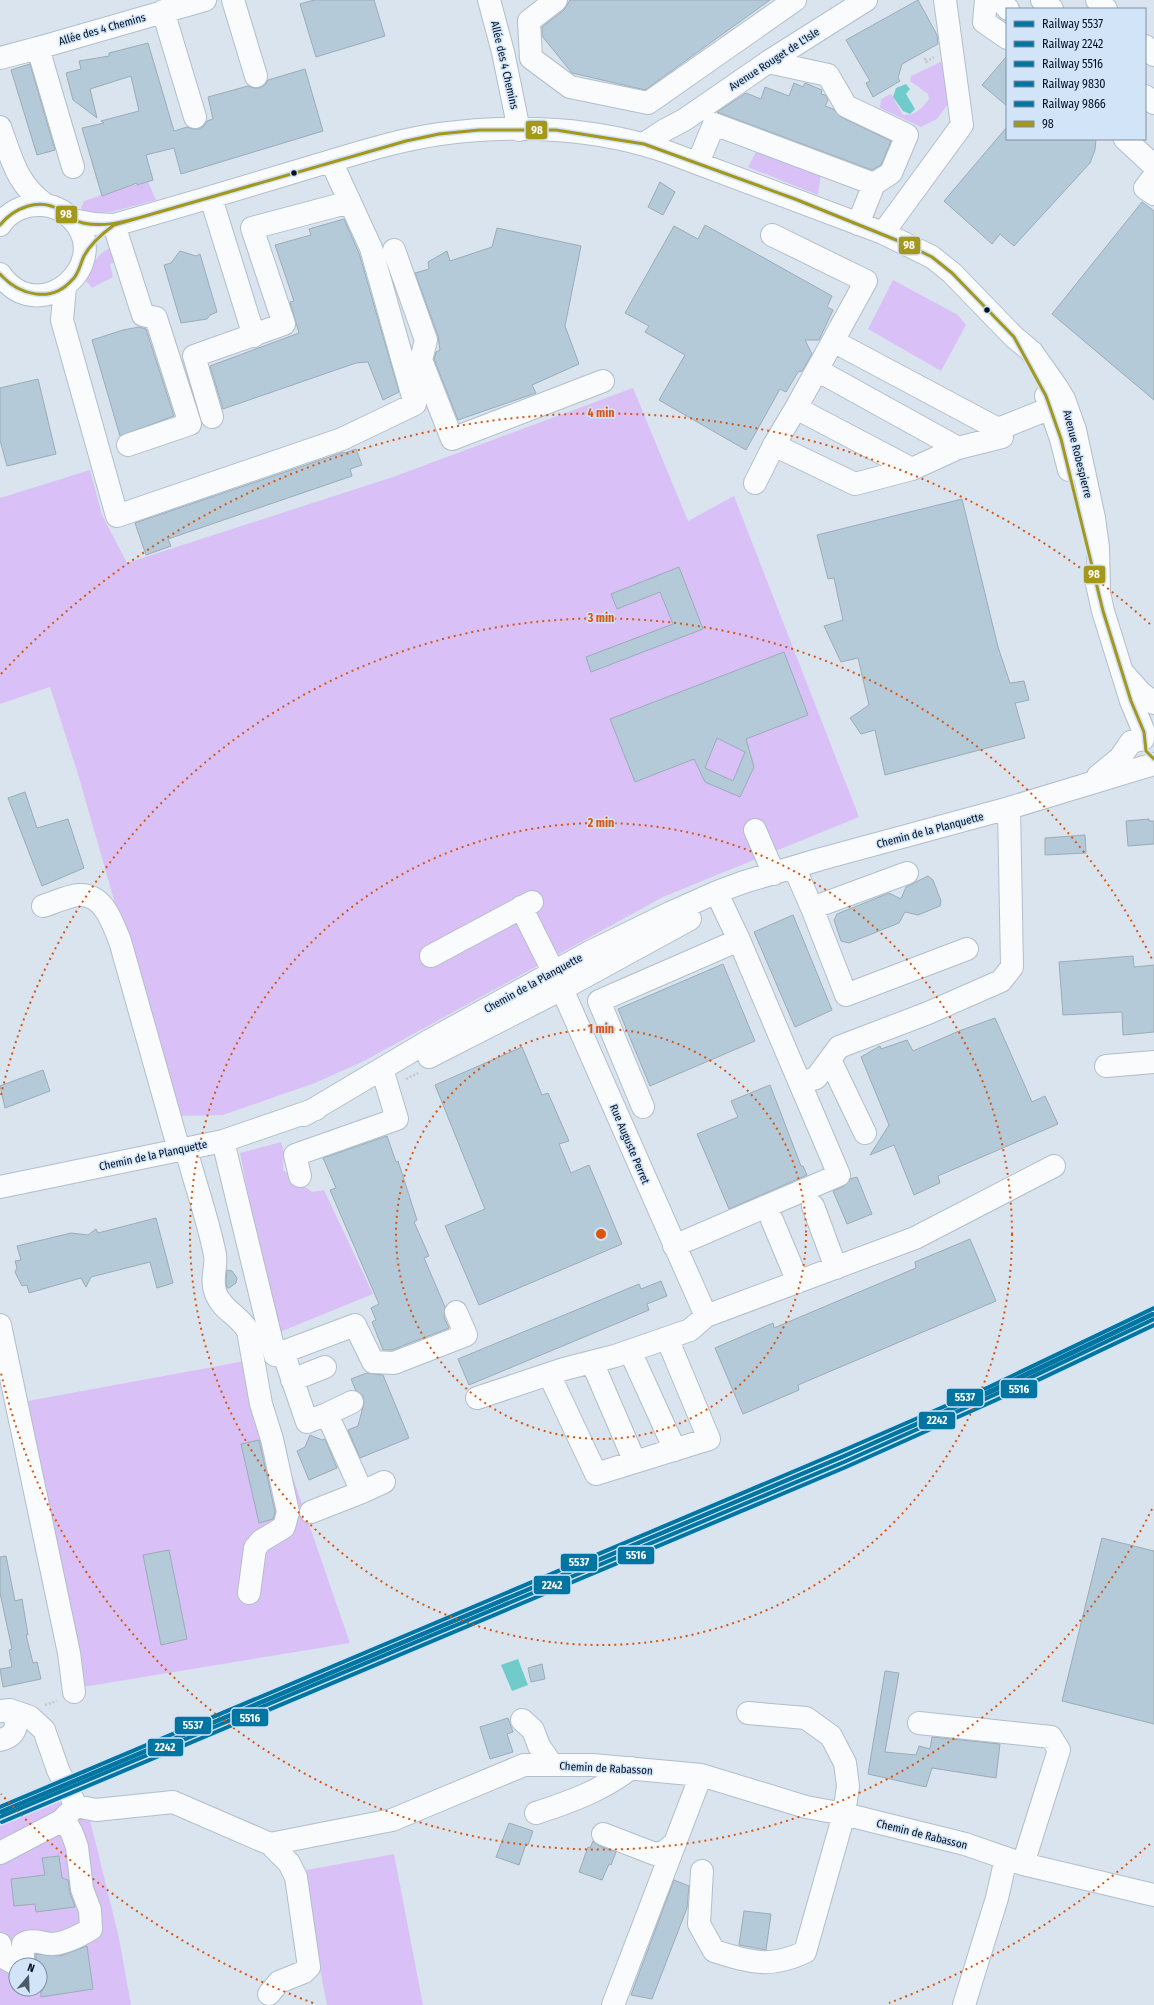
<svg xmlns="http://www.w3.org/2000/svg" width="1154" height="2005" viewBox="0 0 1154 2005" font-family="'Fira Sans Condensed',sans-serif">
	<rect width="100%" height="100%" fill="#dae4ef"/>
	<!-- green -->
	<path fill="#d9c1f7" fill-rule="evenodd" d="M945,60L948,104L937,119L921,127L880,108L881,99L891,94L903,115C917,115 921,109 929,99L928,94L910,81L911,76Z
		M756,152L821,175L818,195L748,167Z
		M148,182L156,200L111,212L85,213L81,208L84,201L133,185H138Z
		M119,244L120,261L110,264L113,277L92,288L86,281C94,261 97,252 119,244Z
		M893,280L958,315L966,325L941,371L868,329Z
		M633,388L688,521L734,496L859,817L663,897L364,1061L315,1083L223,1115L176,1116L77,771L50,687L0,704V498L90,470L102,515L127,563L393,477Z
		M281,1142L284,1152L283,1170L312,1192L324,1190L373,1294L275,1334L240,1153Z
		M245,1361L292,1475L350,1643L83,1687L28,1401Z
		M59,1802L89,1816L119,1938L131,2005H0V1826ZM16,1965H40V1989H16Z
		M394,1854L423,2005H327L301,1871Z"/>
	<!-- water -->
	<path fill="#70cccb" d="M906,84L910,89L906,94L915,109L910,114L903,111L893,97L896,88Z
		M518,1659L528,1685L512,1691L501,1665Z"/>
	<!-- building -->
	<path fill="#b4cad8" stroke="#9aacb7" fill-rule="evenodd" d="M314,0H374L385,36L316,57L300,4Z
		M570,0H770L645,90L572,73L542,36V27L564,10Z
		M918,0L937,35L938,44L902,64L898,78L900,81L873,97L866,83L870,81L846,40Z
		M148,43L174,131L187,127L193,129H199L204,126L207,121L213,119L208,97L248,86L254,88H259L265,85L268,80L305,69L323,131L181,174L174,148L146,155L153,180L137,185V183L102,196L82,128L104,123L101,121L139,111L131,76L90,89L97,118L73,100L66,73L81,69L79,61L109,56V53Z
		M1007,56V106L982,85Z
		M30,64L55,150L37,155L11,70Z
		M794,83L803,87L805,83L822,90L821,94L825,95L828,100L825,106L833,109L841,117L891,141L881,165L872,170L717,112L746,93L761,99L765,87L789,96Z
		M1007,127V139H1096L1095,150L1090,163L1014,246L1000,234L992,244L944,201Z
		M660,182L675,192L663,215L648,207Z
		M1142,202L1154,211V400L1052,314Z
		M344,219L359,253L399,392L383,400L368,362L356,363L223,409L210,366L299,333L290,302L294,301L275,245L311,235L309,229Z
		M705,225L832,296L827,307L833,310L819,340H805L812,354L802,371L798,372L786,392L780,389L746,450L659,400L685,355L645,332L649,326L625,313L674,226L698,239Z
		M497,228L581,246L565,326L579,364L532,385L536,393L458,420L434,359L436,352L440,350L438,336L415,273L429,269L428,262L447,251L450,261L492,247Z
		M180,251L196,256L200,254L217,312L210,315L207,319L181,323L164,265L171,263Z
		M139,327L146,329L174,416L120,436L92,340L123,330Z
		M38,379L56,454L7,466L0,440V388Z
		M356,449L362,465L350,469L352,476L168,539L171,546L146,555L135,523L344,452L345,453Z
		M962,499L998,647L1010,683L1024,681L1029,700L1015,703L1025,738L885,775L875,730L861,734L850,718L869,705L858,658L841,662L824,626L843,620L834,578L828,579L817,535Z
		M679,567L703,629L591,672L586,657L673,624L660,592L617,609L611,594Z
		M784,652L808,715L746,739L754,767L740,797L705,782L694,759L635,782L610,719ZM717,738L745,752L733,781L705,768Z
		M25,792L37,828L68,819L84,868L42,886L8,798Z
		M1149,819V821H1154V844L1128,846L1126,821Z
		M1085,835L1086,853L1045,855V838Z
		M928,876L933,880L941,901L940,906L918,915L905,912L899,923L849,943L841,941L834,920L837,914L889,893L901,899L906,887Z
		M793,915L832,1010L795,1027L754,932Z
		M1133,956L1134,967L1154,965V1032L1123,1035L1122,1012L1063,1015L1059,962Z
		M723,964L755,1041L650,1086L618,1009Z
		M995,1018L1032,1102L1045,1096L1058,1124L938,1176L940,1183L914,1195L894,1145L870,1155L889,1125L861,1057L880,1046L881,1049L907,1040L913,1051L959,1031Z
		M522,1047L542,1095L548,1093L569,1141L559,1144L571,1173L589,1165L622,1244L479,1305L445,1226L485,1209L435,1085Z
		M43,1070L50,1091L5,1108L0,1086Z
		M770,1085L801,1166H803L807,1175L729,1209L697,1134L738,1117L731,1101Z
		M387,1136L396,1162L398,1161L417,1220L414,1222L429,1256L424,1258L445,1307L444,1317L449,1328L392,1350H383L372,1322L376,1320L371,1308L379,1304L330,1190L336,1188L323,1158Z
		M857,1177L872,1214L847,1224L833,1191L844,1186L850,1179Z
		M156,1218L173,1283L157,1288L150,1262L91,1277L86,1287L81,1278L29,1293L27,1285L22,1286L15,1272L17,1268L15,1261L21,1260L17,1246L71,1233L88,1235L96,1229L98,1233Z
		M970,1239L996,1301L798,1385L799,1390L743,1414L715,1348L773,1323L774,1328L916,1268L915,1262Z
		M227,1270L232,1271L237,1278L236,1283L229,1288H227L226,1283Z
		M661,1281L667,1296L647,1304L649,1310L469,1385L458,1359L639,1284L641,1289Z
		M367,1373L383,1375L409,1438L360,1458L348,1430L358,1426L364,1403L363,1396L356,1391L351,1379Z
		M310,1435L322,1440L325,1439L337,1468L309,1480L297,1451L305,1447Z
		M259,1440L275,1512L273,1519L259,1523L241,1444Z
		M1102,1538L1154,1551V1724L1062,1701Z
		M169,1550L187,1639L161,1645L143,1555Z
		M6,1556L15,1601L22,1599L28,1635H26L33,1663L37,1662L41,1679L3,1687L0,1669L12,1667L9,1650L12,1649L0,1593V1557Z
		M542,1664L545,1679L531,1682L528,1668Z
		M885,1671L899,1673L885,1752L916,1755L919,1746L930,1749L932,1737L1000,1744L996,1778L932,1768L926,1787L868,1774Z
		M508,1718L513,1732L507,1734L513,1752L490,1759L480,1727Z
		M509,1823L533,1831L528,1845L526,1844L519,1865L496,1857Z
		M593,1841L599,1846L616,1852L611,1865L609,1864L602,1880L579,1872L588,1847L590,1848Z
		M59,1856L62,1878L68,1880L70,1893L75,1907L36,1912L35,1904L14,1906L11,1879L45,1875L42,1858Z
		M674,1880L689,1886L687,1908L652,1999L631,1995Z
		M744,1911L771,1914L766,1950L739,1945Z
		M87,1946L93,1989L41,1997L40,1965H36V1954L60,1956Z"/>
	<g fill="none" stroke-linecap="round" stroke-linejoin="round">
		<defs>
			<path id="minor" d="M233,0L256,76
				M489,0L503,52L519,130
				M556,0L529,21L531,58L570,87L648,103L795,0
				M986,0L984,22L1007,38
				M1000,0L1008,9
				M163,11L195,117
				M38,48L73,167
				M0,58L38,48L205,0
				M768,62L828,75L846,106L907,135L891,173L874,184
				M0,127C12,159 16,184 46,205
				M1125,139L1154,166
				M644,144L665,130L684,120L768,62L866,0
				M698,163L714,124L874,184L858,224
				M1154,176L1145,188L1154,194
				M211,198L254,336
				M73,220L94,224L114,225C181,206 248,186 314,166C355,154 397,140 440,134C515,124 598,127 670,153L883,233L932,257L952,273L1014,337L1032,352L1056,386L1064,399L1075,430L1094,518L1098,547L1099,589
				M0,225C9,211 25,204 42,205C53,205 63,211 71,218C116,261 40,331 0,274
				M114,225L143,315L156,318L190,424L128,445
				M883,233L962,125L945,0
				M772,235L866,281L833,341
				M394,250L426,340L421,360L452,439L603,381
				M65,287L62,320L117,516L342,439L415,404L371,248L331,161
				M817,370L796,408L912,469L958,448
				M1046,396L1061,439L1069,470
				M796,408L774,445L855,484L912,469
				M212,417L194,356L284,324L252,228L350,202
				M998,429L1002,437L958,448L817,370L833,341L998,429L1051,408
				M755,483L774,445
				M1095,575L1103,611L1131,701L1144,732
				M1125,675L1141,693L1154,703
				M1098,776L1120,758L1131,742L1143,739
				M755,830L774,874
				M794,867L812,908L846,995L967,949
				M43,906C53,903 67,896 79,895C104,894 112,922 120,941L179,1150
				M521,907L562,989L706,1316
				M812,908L907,873
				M431,956L532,902
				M429,1057L562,989L690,919
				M830,1060L865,1133
				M1106,1066L1154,1062
				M800,1083L816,1078L839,1047L928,1013L1001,981L1012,967L1009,808
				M643,1107L599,1001L739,940
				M304,1115L427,1042L590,952L670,913L717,892L744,882L821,859L1009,808L1154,764
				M223,1141L275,1355L355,1325L373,1362L394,1363L466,1335L456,1312
				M186,1149C195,1184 208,1219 215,1255C217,1268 210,1279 216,1294C223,1311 240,1316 248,1331L261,1404L272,1439L288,1512L284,1527L261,1541L255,1548L249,1593
				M300,1176L295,1155L397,1119L385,1079
				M0,1187L223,1141L316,1109
				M813,1206L836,1268
				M772,1220L798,1282
				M674,1246L839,1175L739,940L721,902
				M0,1325L69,1653L74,1692
				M630,1351L675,1450
				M283,1352L307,1422L327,1414L362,1492L311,1512
				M592,1362L635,1462
				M549,1374L596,1474L709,1439L667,1338
				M292,1380L325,1367
				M477,1398L564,1369L615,1356L690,1330L706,1316L915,1238L1054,1166
				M327,1414L352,1402
				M362,1492L384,1482
				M0,1711L10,1710L30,1717L44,1730L58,1770L76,1806L96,1810L173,1802L270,1844L392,1820L524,1765H593L701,1775L806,1807L844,1814L965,1844L1023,1864L1154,1895
				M522,1720L533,1730L539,1746L552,1765
				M919,1723L1051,1737L1059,1750L1023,1864
				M0,1740C11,1737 14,1734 17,1723L10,1710
				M536,1813C570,1802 603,1790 631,1768
				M603,1834L655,1854L664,1852L675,1843
				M0,1853L61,1821L74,1808
				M702,1871L699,1924L714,1951C750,1962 769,1969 805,1952L844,1814L848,1786L845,1763L831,1736L806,1718L748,1713
				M0,1944L3,1957L14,1963L23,1960V1944C33,1938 42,1944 53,1944C66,1943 81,1935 91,1929L90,1910L82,1889L77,1847L72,1833L64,1819
				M269,1994L279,1982L304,1972L309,1967L296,1877L289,1863L270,1844
				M613,2005L701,1775
				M964,2005L997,1898L1006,1858"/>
			<path id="major" d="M1042,0L1052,9
				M1097,0L1106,9
				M1145,46L1154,55
				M1145,96L1154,103"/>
		</defs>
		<!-- minor casing -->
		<use href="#minor" stroke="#b1becb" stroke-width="24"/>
		<!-- major casing -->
		<use href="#major" stroke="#b1becb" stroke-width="24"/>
		<!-- path -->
		<path stroke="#c2c6ca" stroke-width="2.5" stroke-dasharray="2 2" stroke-linecap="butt" d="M925,58L926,62L934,57
			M406,1079L418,1073
			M45,1705L57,1701"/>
		<!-- minor -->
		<use href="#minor" stroke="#f9fbfd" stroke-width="22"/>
		<!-- major -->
		<use href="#major" stroke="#f9fbfd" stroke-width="22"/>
		<defs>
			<path id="bus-1" d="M0,225C14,208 39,197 60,210C68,215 73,221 83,223C102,227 120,223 138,218
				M0,274C19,295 51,304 72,280C79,274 80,264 84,256C91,243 103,233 114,225L406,141L439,134L479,130H556L644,144L795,199L906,244L932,257L952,273L1014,337L1046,396L1061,439L1103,611L1131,701L1144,732L1146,751L1154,759"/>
		</defs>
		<!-- bus-1 casing -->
		<use href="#bus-1" stroke="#d1e4f8" stroke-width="6"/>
		<!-- bus-1 -->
		<use href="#bus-1" stroke="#a4971a" stroke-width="3"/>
		<defs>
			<path id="rail-1" d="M0,1807L842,1451L989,1387L1154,1308"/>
			<path id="rail-2" d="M0,1817L844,1462L994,1395L1154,1319"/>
			<path id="rail-3" d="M2,1822L846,1467L996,1400L1154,1325"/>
			<path id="rail-4" d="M2,1812L844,1456L991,1392L1154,1314"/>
			<path id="rail-5" d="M0,1812L842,1457L992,1390L1152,1314"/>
		</defs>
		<!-- rail-1 casing -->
		<use href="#rail-1" stroke="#d1e4f8" stroke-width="7"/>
		<!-- rail-2 casing -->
		<use href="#rail-2" stroke="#d1e4f8" stroke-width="7"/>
		<!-- rail-3 casing -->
		<use href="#rail-3" stroke="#d1e4f8" stroke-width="7"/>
		<!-- rail-4 casing -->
		<use href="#rail-4" stroke="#d1e4f8" stroke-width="7"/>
		<!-- rail-5 casing -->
		<use href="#rail-5" stroke="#d1e4f8" stroke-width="7"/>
		<!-- rail-1 -->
		<use href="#rail-1" stroke="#0075a1" stroke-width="4"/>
		<!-- rail-2 -->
		<use href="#rail-2" stroke="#0075a1" stroke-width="4"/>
		<!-- rail-3 -->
		<use href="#rail-3" stroke="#0075a1" stroke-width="4"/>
		<!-- rail-4 -->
		<use href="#rail-4" stroke="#0075a1" stroke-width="4"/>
		<!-- rail-5 -->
		<use href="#rail-5" stroke="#0075a1" stroke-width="4"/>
	</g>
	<!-- distance rings -->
	<g fill="none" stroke="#dc550d" stroke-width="2" stroke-dasharray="2 4">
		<circle cx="601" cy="1234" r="205"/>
		<circle cx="601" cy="1234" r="411"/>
		<path d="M1152 1509A616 616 0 0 1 1 1373M1 1095A616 616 0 0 1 1152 959"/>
		<path d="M1150 1844A821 821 0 0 1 889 2003M313 2003A821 821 0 0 1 1 1794M1 674A821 821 0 0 1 1150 624"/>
	</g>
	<!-- markers -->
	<g fill="#010f20" stroke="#d1e4f8" stroke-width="1.5">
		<circle cx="294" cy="173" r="3.5"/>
		<circle cx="987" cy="310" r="3.5"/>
	</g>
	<g text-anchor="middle" stroke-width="3" stroke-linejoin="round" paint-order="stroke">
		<!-- street labels -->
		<g font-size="11" fill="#010f20" stroke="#d1e4f8">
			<text transform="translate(102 29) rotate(-16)" y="4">Allée des 4 Chemins</text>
			<text transform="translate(774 59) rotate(-33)" y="4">Avenue Rouget de L'Isle</text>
			<text transform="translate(505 65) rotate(77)" y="4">Allée des 4 Chemins</text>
			<text transform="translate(1078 454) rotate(76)" y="4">Avenue Robespierre</text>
			<text transform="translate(930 830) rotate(-15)" y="4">Chemin de la Planquette</text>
			<text transform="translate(533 983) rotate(-29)" y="4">Chemin de la Planquette</text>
			<text transform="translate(630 1144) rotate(67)" y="4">Rue Auguste Perret</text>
			<text transform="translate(153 1155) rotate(-12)" y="4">Chemin de la Planquette</text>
			<text transform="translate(606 1768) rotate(3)" y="4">Chemin de Rabasson</text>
			<text transform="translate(922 1834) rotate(14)" y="4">Chemin de Rabasson</text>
		</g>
	</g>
	<circle cx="601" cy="1234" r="6" fill="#dc550d" stroke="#d1e4f8" stroke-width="2"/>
	<g font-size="12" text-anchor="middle" font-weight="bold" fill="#dc550d" stroke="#d1e4f8" stroke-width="3" stroke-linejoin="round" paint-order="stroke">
		<text x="601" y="417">4 min</text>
		<text x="601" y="622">3 min</text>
		<text x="601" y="827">2 min</text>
		<text x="601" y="1033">1 min</text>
	</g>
	<g stroke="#d1e4f8" stroke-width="1.5">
		<rect x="525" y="120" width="23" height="20" rx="4" fill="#a4971a"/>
		<rect x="55" y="205" width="23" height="19" rx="4" fill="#a4971a"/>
		<rect x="898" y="236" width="23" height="19" rx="4" fill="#a4971a"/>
		<rect x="1083" y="565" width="23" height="19" rx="4" fill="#a4971a"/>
		<rect x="1000" y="1379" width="38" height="20" rx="4" fill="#0075a1"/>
		<rect x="946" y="1388" width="38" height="19" rx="4" fill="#0075a1"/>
		<rect x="918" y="1411" width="38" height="19" rx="4" fill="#0075a1"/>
		<rect x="617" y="1546" width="38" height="19" rx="4" fill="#0075a1"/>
		<rect x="560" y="1553" width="38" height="19" rx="4" fill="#0075a1"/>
		<rect x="533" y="1575" width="38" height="20" rx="4" fill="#0075a1"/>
		<rect x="231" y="1708" width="38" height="19" rx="4" fill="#0075a1"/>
		<rect x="174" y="1716" width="38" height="19" rx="4" fill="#0075a1"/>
		<rect x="147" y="1738" width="37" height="19" rx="4" fill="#0075a1"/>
	</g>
	<g font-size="11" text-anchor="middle" font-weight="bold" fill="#fff">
		<text x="537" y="134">98</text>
		<text x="66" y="218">98</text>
		<text x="909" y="249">98</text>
		<text x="1094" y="578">98</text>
		<text x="1019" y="1393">5516</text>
		<text x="965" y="1401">5537</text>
		<text x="937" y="1424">2242</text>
		<text x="636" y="1559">5516</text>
		<text x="579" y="1566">5537</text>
		<text x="552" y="1589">2242</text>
		<text x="250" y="1722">5516</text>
		<text x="193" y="1729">5537</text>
		<text x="165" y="1751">2242</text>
	</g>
	<!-- legend -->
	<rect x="1006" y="8" width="140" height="132" fill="#d1e4f8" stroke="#7e8fa2"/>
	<rect x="1014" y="21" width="20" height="6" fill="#0075a1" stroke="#7e8fa2"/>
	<text x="1042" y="28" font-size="12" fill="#010f20">Railway 5537</text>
	<rect x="1014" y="41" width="20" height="6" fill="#0075a1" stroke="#7e8fa2"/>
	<text x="1042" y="48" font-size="12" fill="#010f20">Railway 2242</text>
	<rect x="1014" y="61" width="20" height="6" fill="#0075a1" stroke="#7e8fa2"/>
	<text x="1042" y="68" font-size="12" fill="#010f20">Railway 5516</text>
	<rect x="1014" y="81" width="20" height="6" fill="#0075a1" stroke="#7e8fa2"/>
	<text x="1042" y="88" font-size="12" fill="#010f20">Railway 9830</text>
	<rect x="1014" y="101" width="20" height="6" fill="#0075a1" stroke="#7e8fa2"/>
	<text x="1042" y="108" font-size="12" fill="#010f20">Railway 9866</text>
	<rect x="1014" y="121" width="20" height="6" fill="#a4971a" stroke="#7e8fa2"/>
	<text x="1042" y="128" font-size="12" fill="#010f20">98</text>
	<!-- north arrow -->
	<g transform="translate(28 1977) rotate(19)"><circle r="19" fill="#d1e4f8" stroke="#7e8fa2"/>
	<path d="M0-3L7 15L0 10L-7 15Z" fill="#4d5a68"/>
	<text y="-6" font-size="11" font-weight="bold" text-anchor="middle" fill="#010f20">N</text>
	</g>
</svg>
